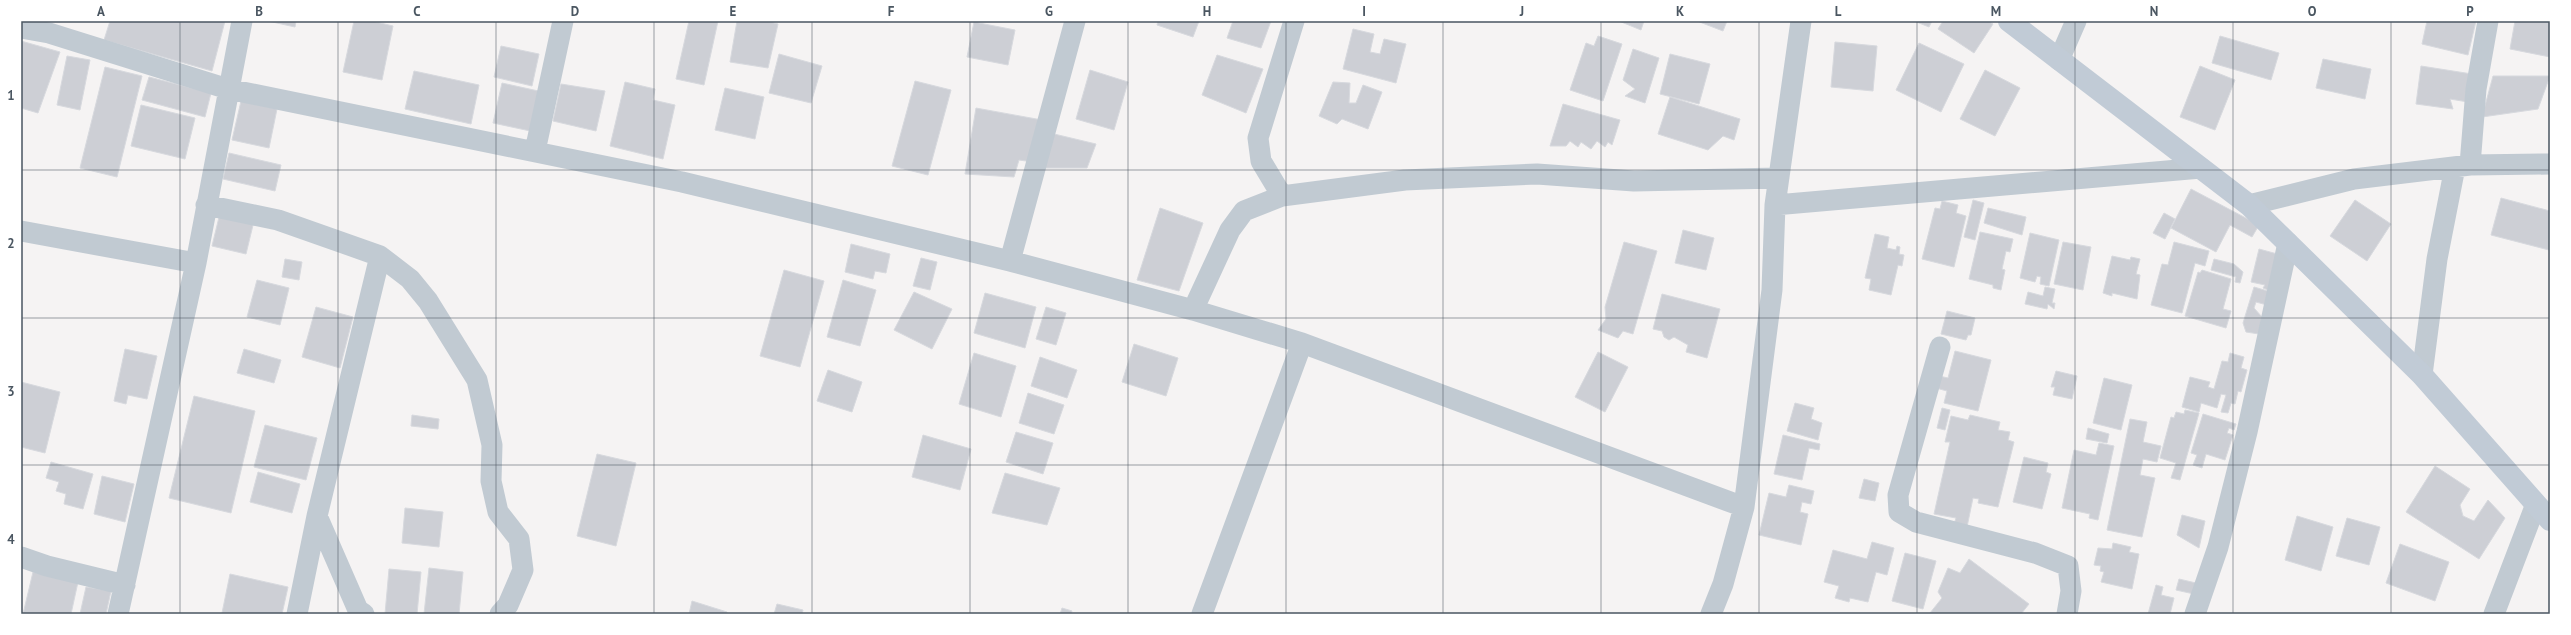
<svg xmlns="http://www.w3.org/2000/svg" width="2571" height="635" viewBox="0 0 2571 635" font-family="'PT Sans',sans-serif">
	<rect width="100%" height="100%" fill="#f5f3f3"/>
	<!-- building -->
	<path fill="#cdcfd5" stroke="#d7d9de" d="M110,21H225L212,71L104,40Z
		M268,21H296L295,27Z
		M354,21H372L393,26L382,80L343,72Z
		M689,21H718L704,85L676,79Z
		M737,21H766L778,24L768,68L730,62Z
		M1158,21H1199L1193,37L1157,25Z
		M1233,21H1271L1261,48L1227,38Z
		M1619,21H1644L1641,30Z
		M1697,21H1727L1723,31Z
		M1914,21H1932L1929,27Z
		M1943,21H1988L1993,24L1974,53L1938,29Z
		M2427,21H2476L2468,55L2422,44Z
		M2515,21H2550V57L2510,49Z
		M974,22L1015,30L1008,65L967,57Z
		M1353,29L1374,34L1370,52L1380,54L1384,39L1406,44L1396,83L1343,69Z
		M1598,36L1622,44L1603,101L1570,90L1586,43L1594,46Z
		M2220,36L2279,53L2271,80L2212,63Z
		M21,41L60,52L38,113L21,108Z
		M1835,42L1877,46L1873,91L1831,87Z
		M1919,43L1964,64L1941,112L1896,90Z
		M501,46L539,54L532,86L494,77Z
		M1633,49L1659,58L1645,103L1625,96L1635,89L1623,80Z
		M779,54L822,66L811,103L769,93Z
		M1670,54L1710,64L1699,104L1660,94Z
		M1217,55L1263,69L1246,113L1202,95Z
		M67,56L90,60L80,110L57,105Z
		M2323,59L2371,69L2365,99L2316,88Z
		M2200,66L2235,80L2215,130L2180,117Z
		M2421,66L2472,74L2468,102L2450,99L2453,109L2416,104Z
		M105,67L142,76L117,177L80,168Z
		M1090,70L1128,82L1114,130L1076,119Z
		M1985,70L2020,88L1995,136L1960,119Z
		M414,71L479,85L471,124L405,109Z
		M2493,76H2550L2538,109L2482,117Z
		M149,77L211,93L205,117L142,100Z
		M915,81L951,90L928,175L892,166Z
		M625,82L655,89L653,100L675,105L663,159L610,146Z
		M1333,82L1350,83L1349,103H1356L1363,85L1382,92L1368,129L1342,119L1337,124L1319,116Z
		M502,83L543,92L535,132L493,123Z
		M561,84L605,91L596,131L553,121Z
		M725,88L764,97L755,139L715,130Z
		M1670,97L1740,119L1734,140L1723,136L1708,150L1658,134Z
		M241,101L277,109L269,148L232,140Z
		M1563,104L1620,120L1612,145L1608,142L1605,147L1597,141L1591,149L1581,142L1578,147L1570,141L1566,146H1550Z
		M141,105L195,118L185,159L131,146Z
		M976,108L1042,120L1033,162L1019,160L1014,177L965,174Z
		M1050,133L1096,144L1087,168H1043Z
		M229,153L281,165L275,191L223,179Z
		M2191,189L2259,225L2252,237L2230,225L2216,252L2171,228Z
		M2501,198L2550,211L2549,250L2491,235Z
		M1973,200L1984,203L1975,240L1964,237Z
		M2355,200L2391,224L2367,261L2330,236Z
		M1942,201L1958,205L1956,213L1966,216L1954,267L1922,259L1935,208L1940,209Z
		M1160,208L1203,223L1179,291L1137,280Z
		M1988,208L2026,217L2022,235L1984,223Z
		M220,213L254,221L246,254L212,246Z
		M2164,213L2175,219L2165,239L2153,233Z
		M1683,230L1714,238L1706,270L1675,263Z
		M1980,232L2013,239L2010,252L2006,251L2002,269L2005,270L2001,290L1993,288V285L1969,279Z
		M2030,233L2059,240L2049,286L2040,284L2041,277L2037,276L2035,282L2020,278Z
		M1875,234L1889,237L1887,248L1896,250L1897,246L1900,247L1899,254L1904,255L1902,266L1898,265L1891,295L1869,290L1871,279L1865,278Z
		M1624,242L1657,251L1633,334L1623,331L1618,338L1598,330L1606,319L1605,307Z
		M2063,242L2091,247L2083,290L2054,284Z
		M2174,242L2209,251L2205,266L2195,263L2182,313L2151,305L2162,264L2168,265Z
		M851,244L890,254L886,273L875,271L873,279L845,272Z
		M2259,249L2281,255L2268,290L2263,288L2265,285L2251,282Z
		M2112,256L2130,260L2131,257L2140,259L2136,274L2140,275L2137,299L2112,293V296L2103,293Z
		M921,258L937,262L930,290L913,286Z
		M285,259L302,262L299,280L282,277Z
		M2214,259L2234,264L2243,272L2240,283L2235,282L2236,277L2211,270Z
		M784,270L824,281L800,367L760,356Z
		M2202,270L2231,279L2223,309L2231,311L2226,328L2185,316L2198,272L2200,273Z
		M257,280L289,288L280,325L247,317Z
		M843,280L876,290L860,346L827,337Z
		M2045,287L2055,289L2052,303H2055L2054,309L2048,304L2047,309L2025,304L2028,292L2043,296Z
		M2254,287L2271,292L2267,305L2256,302L2254,308L2262,317L2259,334L2246,332L2243,323Z
		M914,292L952,309L932,349L894,330Z
		M985,293L1036,307L1025,348L974,333Z
		M1662,294L1720,309L1707,358L1686,352L1688,345L1674,337L1669,340L1664,337L1662,331L1653,329Z
		M316,307L353,317L340,368L302,357Z
		M1046,307L1066,313L1056,345L1036,339Z
		M1947,311L1975,318L1971,335H1968L1966,340L1941,334Z
		M1134,344L1178,358L1166,396L1122,382Z
		M125,349L157,356L147,399L128,395L126,404L114,401Z
		M244,349L281,360L274,383L237,373Z
		M1955,351L1991,360L1978,411L1944,403L1947,391L1936,388L1939,376L1948,378Z
		M1598,352L1628,367L1605,412L1575,397Z
		M974,353L1016,366L1001,417L959,404Z
		M2230,353L2244,357L2241,368L2247,370L2241,392L2238,391L2235,404L2231,403L2228,413L2221,412L2226,395L2221,394L2217,408L2201,403L2199,412L2182,407L2190,377L2210,382L2208,387L2214,389L2222,361L2228,362Z
		M1040,357L1077,370L1067,398L1031,386Z
		M828,370L862,382L852,412L817,401Z
		M2056,371L2077,376L2072,399L2053,395L2055,387H2051Z
		M2104,378L2132,385L2121,430L2093,423Z
		M21,382L60,392L45,453L21,447Z
		M1028,393L1064,405L1054,434L1019,423Z
		M194,396L255,411L231,513L169,498Z
		M1795,403L1814,408L1811,419L1822,423L1818,440L1787,431Z
		M1942,408L1950,410L1945,430L1937,428Z
		M2185,410L2199,413L2180,480L2171,478L2176,463L2160,458L2171,417L2174,418L2176,412L2184,414Z
		M2203,414L2236,424L2234,430L2229,428L2227,433L2233,435L2225,460L2206,454L2202,468L2193,465L2197,455L2191,453Z
		M412,415L439,419L438,429L411,426Z
		M1970,415L2000,422L1998,430L2010,432L2008,440L2014,442L1998,507L1978,503L1979,499L1973,498L1967,527L1954,524L1956,518L1934,514L1950,442H1945L1951,416L1968,420Z
		M2130,419L2147,422L2143,442L2161,446L2157,462L2143,459L2140,475L2155,478L2142,537L2107,530Z
		M265,425L317,438L306,480L254,467Z
		M2088,428L2109,434L2107,443L2086,439Z
		M1016,432L1053,443L1043,474L1006,462Z
		M923,435L971,449L960,490L912,477Z
		M1783,435L1820,444L1819,450L1809,448L1802,480L1774,474Z
		M2099,443L2114,446L2098,520L2089,518L2090,514L2062,508L2074,450L2096,455Z
		M597,454L636,463L616,546L577,536Z
		M2024,457L2048,463L2046,472L2051,474L2042,509L2013,502Z
		M51,462L93,474L83,509L64,504L66,494L56,491L59,482L46,478Z
		M2435,466L2470,489L2460,505L2463,516L2474,521L2488,500L2505,518L2479,559L2406,512Z
		M258,472L300,484L292,513L250,502Z
		M1005,473L1060,488L1047,525L992,513Z
		M102,476L134,484L125,522L94,514Z
		M1864,479L1879,483L1875,501L1859,498Z
		M1789,485L1814,491L1811,504L1802,502L1800,512L1808,514L1801,545L1759,535L1769,493L1786,497Z
		M405,508L443,512L439,547L402,543Z
		M2182,515L2205,521L2199,548L2177,535Z
		M2297,516L2333,527L2321,571L2285,560Z
		M2347,518L2380,527L2369,565L2336,556Z
		M1872,542L1894,548L1887,575L1876,572L1868,602L1850,598L1849,602L1835,598L1839,586L1824,582L1833,550L1867,559Z
		M2113,543L2131,547L2129,552L2139,554L2132,589L2101,582L2104,572L2100,571L2101,566L2094,565L2098,548L2112,549Z
		M2400,544L2449,562L2435,601L2386,583Z
		M1905,553L1936,561L1923,609L1892,601Z
		M1969,559L2029,604L2021,614L1930,613L1942,598L1938,592L1948,568L1960,573Z
		M429,568L463,572L459,614H424Z
		M389,569L421,572L417,614H385Z
		M33,572L78,582L71,614H23Z
		M230,574L288,587L282,614L222,613Z
		M2179,579L2196,583L2194,594L2176,590Z
		M2156,585L2163,587L2161,595L2174,598L2170,614H2148Z
		M86,587L111,591L106,614H80Z
		M692,601L727,612V614H689Z
		M777,604L803,610L802,614H774Z
		M1062,608L1072,611L1071,614H1060Z"/>
	<g fill="none" stroke-linecap="round" stroke-linejoin="round">
		<!-- street -->
		<path stroke="#c1cad2" stroke-width="21" d="M21,28L49,33L228,89L682,182L1010,261L1193,310L1230,230L1244,211L1282,196L1405,180L1537,174L1634,181L1779,178
			M2059,60L2076,21
			M535,151L563,21
			M2470,165L2476,89L2488,21
			M1282,196L1261,161L1258,138L1294,21
			M206,205L278,220L380,256L410,279L428,301L477,380L492,445L491,481L498,512L519,539L523,570L508,605L500,614
			M1775,205L2201,168
			M2249,205L2354,179L2470,165L2550,164
			M21,231L196,263
			M1010,261L1075,21
			M1193,310L1302,343L1744,507
			M1940,347L1898,495L1899,512L1916,522L2035,553L2068,566L2071,591L2067,614
			M2422,375L2437,259L2455,167
			M317,516L358,610L364,614
			M21,557L47,566L125,585
			M118,614L196,263L242,21
			M297,614L317,516L380,256
			M1202,614L1302,343
			M1711,614L1723,584L1744,507L1772,290L1775,205L1801,21
			M2195,614L2218,547L2247,432L2288,243
			M2494,614L2536,504"/>
		<!-- secondary -->
		<path stroke="#c1cbd6" stroke-width="22" d="M2009,21L2249,205L2422,375L2550,520"/>
	</g>
	<!-- grid -->
	<path fill="none" stroke="#4a5661" stroke-width="1" stroke-opacity="0.55" d="M180,21V614M338,21V614M496,21V614M654,21V614M812,21V614M970,21V614M1128,21V614M1286,21V614M1443,21V614M1601,21V614M1759,21V614M1917,21V614M2075,21V614M2233,21V614M2391,21V614M21,170H2550M21,318H2550M21,465H2550"/>
	<!-- border -->
	<rect width="2571" height="635" fill="none" stroke="#ffffff" stroke-width="44"/>
	<rect x="22" y="22" width="2527" height="591" fill="none" stroke="#4a5661" stroke-width="1.5"/>
	<g font-size="13" text-anchor="middle" font-weight="bold" fill="#4a5661">
		<text x="101" y="16">A</text>
		<text x="259" y="16">B</text>
		<text x="417" y="16">C</text>
		<text x="575" y="16">D</text>
		<text x="733" y="16">E</text>
		<text x="891" y="16">F</text>
		<text x="1049" y="16">G</text>
		<text x="1207" y="16">H</text>
		<text x="1364" y="16">I</text>
		<text x="1522" y="16">J</text>
		<text x="1680" y="16">K</text>
		<text x="1838" y="16">L</text>
		<text x="1996" y="16">M</text>
		<text x="2154" y="16">N</text>
		<text x="2312" y="16">O</text>
		<text x="2470" y="16">P</text>
		<text x="11" y="100">1</text>
		<text x="11" y="248">2</text>
		<text x="11" y="396">3</text>
		<text x="11" y="544">4</text>
	</g>
</svg>
